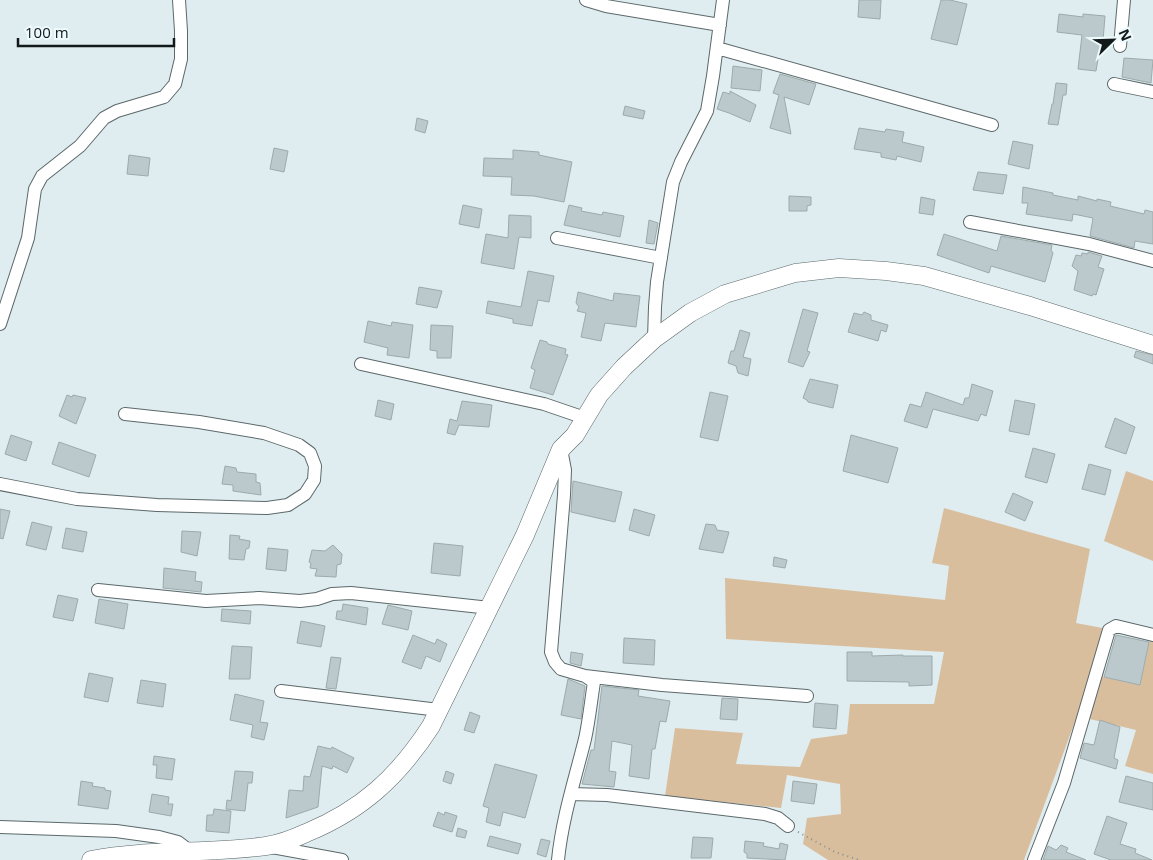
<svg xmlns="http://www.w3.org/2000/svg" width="1153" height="860" viewBox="0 0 1153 860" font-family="'Open Sans',sans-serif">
	<rect width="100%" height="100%" fill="#dfedf0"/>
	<!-- green -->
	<path fill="#d9be9e" d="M1126,471L1153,481V561L1104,541Z
		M944,508L1090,549L1076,623L1113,630L1103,677L1140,685L1150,639L1153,640V774L1125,766L1136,730L1077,716L1024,860H828L803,844L807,818L841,814L840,784L787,775L781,808L665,796L675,728L743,733L736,764L800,767L811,739L847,734L850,704H934L944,652L726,639L725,578L945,600L949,566L932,563Z"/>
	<!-- building -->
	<path fill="#bcc9cc" stroke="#9daaac" d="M859,0H881L880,19L858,17Z
		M941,0H950L967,4L957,45L931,39Z
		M1059,14L1083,17V14L1105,16L1103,41H1101L1096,71L1078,69L1082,35L1057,32Z
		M1124,58L1153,60L1151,83L1122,77Z
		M733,66L762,70L760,91L731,88Z
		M780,74L816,84L809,105L784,97L791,134L770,128L779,95L773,93Z
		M1056,83L1067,84L1066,95H1063L1058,125L1048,124L1052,104H1053Z
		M730,91L756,105L750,122L729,113L717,109L723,92L730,94Z
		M625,106L645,111L643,119L623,115Z
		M417,118L428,121L425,133L415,130Z
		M859,128L885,132L886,129L904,132L902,142L924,147L921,162L897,156L896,160L881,157V153L854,149Z
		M1013,141L1033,145L1029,169L1008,164Z
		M274,148L288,151L284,172L270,169Z
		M513,150L539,152V155L572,162L564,202L534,196L511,195L512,177L483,176L484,158L513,159Z
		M129,155L150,158L148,176L127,174Z
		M978,172L1007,175L1003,194L973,190Z
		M1023,187L1053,193V195L1078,200V196L1097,201V199L1111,202L1110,206L1144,214L1145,210L1153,212V244L1135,241L1134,248L1090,236L1093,218L1073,214L1072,221L1026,214L1028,203H1022Z
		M789,196L811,197V205L807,206V211H789Z
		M921,197L935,200L933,215L919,213Z
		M463,205L482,209L479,228L459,224Z
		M569,205L582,208L581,211L602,215L603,212L624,216L620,237L564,225Z
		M509,215L531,216V238L519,237L514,269L481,263L486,234L508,238Z
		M649,220L658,223L654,244L646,243Z
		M944,234L997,251L1001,236L1052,245L1051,250L1053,253L1045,282L991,266L989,273L937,255Z
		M1088,252L1102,256L1098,267L1104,269L1096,295L1093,294L1092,296L1074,290L1078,271L1072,266L1076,255L1081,256L1082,253L1088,254Z
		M528,271L554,276L549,302L538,300L532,326L513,323V319L486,313L488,301L521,307Z
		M419,287L442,291L437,308L416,304Z
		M578,292L613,301L614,293L640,296L636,327L605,323L601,341L581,337L586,313L577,311L579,307L576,303Z
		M803,309L818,313L807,351L810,352L803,367L788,362Z
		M864,312L871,315V320L888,325L886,332L881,330L878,341L848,332L854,313L862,315Z
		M368,321L391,326L392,322L413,325L409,358L387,355L388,348L364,342Z
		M431,325L453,326L451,358H437V351L430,350Z
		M740,330L750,333L743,357L751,359L748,376L738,373L736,366L728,363L731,351H734Z
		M540,340L547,342L548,344L566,349L565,354L568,355L553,395L530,388L535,370L531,368Z
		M1136,351L1153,355V364L1134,357Z
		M810,379L838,385L833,408L808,402L807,400L803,398Z
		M972,384L993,391L986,416L981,414L978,421L933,409L927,428L904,421L910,404L921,407L926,392L963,405L965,398H969Z
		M710,392L728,396L718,441L700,437Z
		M67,395L72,397L73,395L86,398L76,424L59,416Z
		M378,400L394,404L391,420L375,416Z
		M1015,400L1035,404L1029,435L1009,431Z
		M462,401L492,405L489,427L459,425L455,435L447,433L450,419L457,421Z
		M1115,418L1135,427L1126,454L1105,447Z
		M11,435L32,442L26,461L5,454Z
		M851,435L898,448L888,483L843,471Z
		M59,442L96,455L89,477L52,464Z
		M1033,448L1055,454L1047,483L1025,477Z
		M1089,464L1111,470L1105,495L1082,489Z
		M225,466L236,468L237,472L256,474V482L260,483L261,495L233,491V485L222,484Z
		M573,481L622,492L615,522L571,512Z
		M1013,493L1033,502L1025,521L1005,512Z
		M0,509L10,511L3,539L0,538Z
		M634,509L655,515L649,536L629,530Z
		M32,522L52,527L46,550L26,545Z
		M706,524L715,525L717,530L729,532L723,553L699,549Z
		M66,528L87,532L83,552L62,548Z
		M182,531L201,532L197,556L181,552Z
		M230,535L240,536L239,539L250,541L249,548L246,549L244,560L229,559Z
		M434,543L463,546L460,576L431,573Z
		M333,545L342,554L341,564L337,565L336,577L315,576L317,569L310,568L311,563L309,562L312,550L325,551Z
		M268,548L288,550L286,571L266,569Z
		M774,557L787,560L785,568L773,566Z
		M164,568L196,572L195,581L202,582L201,592L163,588Z
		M58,595L78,599L73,621L53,617Z
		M99,599L128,604L124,629L95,623Z
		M343,604L368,608L366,625L336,619L337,611H342Z
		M388,605L412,611L408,630L382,624Z
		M222,609L251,611L250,624L221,621Z
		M301,621L325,626L321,647L297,643Z
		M413,635L435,644L437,639L447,644L440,662L426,656L421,669L402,662Z
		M1116,635L1149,642L1140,685L1104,677Z
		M624,638L655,640L654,665L623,663Z
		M232,646L252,647L250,679H229Z
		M571,652L583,654L581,666L570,663Z
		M847,652H872V656L903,655V656H932V685L909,686V682L847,681Z
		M331,657L341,658L336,689L326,688Z
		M89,673L113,678L108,702L84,697Z
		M568,679L585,686L581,719L561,715Z
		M141,680L166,684L163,707L137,703Z
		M602,686L639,690L638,696L670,701L666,722L660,721L655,749H652L649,779L629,776L632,745L612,741L609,771L616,772L614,787L582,784L591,750H594Z
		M235,694L264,701L260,722L268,723L264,740L251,737L253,725L230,720Z
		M722,698L738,699L737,720L720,719Z
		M815,703L838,705L836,729L813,727Z
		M470,712L480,716L474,733L464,730Z
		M1100,720L1120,727L1114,758L1118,760L1116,769L1080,758L1084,743L1094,745Z
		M318,746L331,749L332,747L354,758L347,773L333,766L332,769L322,766L318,807L286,818L289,790L303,791L304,776L310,777Z
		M154,756L175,759L172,780L156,778L157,765H153Z
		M495,764L537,775L525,818L503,812L500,826L486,822L489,808L483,806Z
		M235,771L253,772L252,783H248L245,811L226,809L227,800L231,801Z
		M446,771L454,774L451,784L443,781Z
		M1126,776L1153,783V810L1119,802Z
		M81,781L93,783L92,786L105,788V790L111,791L108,809L78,805Z
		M793,781L817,784L814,804L791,801Z
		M152,794L169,797L168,804H173L171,816L149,812Z
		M214,809L231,811L229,833L206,831L207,815H213Z
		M438,812L444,815L445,812L457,816L452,832L433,826Z
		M1107,816L1127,823L1120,844L1136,849L1135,853L1152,860H1111L1094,854Z
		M458,828L467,831L465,838L456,836Z
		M490,836L521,844L518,854L487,846Z
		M693,837L713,838L711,858H691Z
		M541,839L550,841L546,857L537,854Z
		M745,841L764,843L763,846L779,849L780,843L788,845L785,860L747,858V854L744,852Z
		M1061,845L1068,848L1066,852L1086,860H1043L1048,846L1056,850Z"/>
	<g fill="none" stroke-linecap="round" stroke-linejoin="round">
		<defs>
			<path id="minor" d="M586,0L606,6L720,25
				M1120,46L1124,0
				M717,48L992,125
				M1114,84L1153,92
				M970,222L1089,244L1153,261
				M557,238L661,258
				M0,324L28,238L35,189L42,176L80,146L104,118L117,111L164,97L175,84L181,59V31L179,0
				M654,339L655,307L657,282L673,182L681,162L707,111L713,76L723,0
				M361,364L544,404L585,418
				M561,449L565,470L564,495L551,652L555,662L561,669L585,676L662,685L807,696
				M0,484L77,499L157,505L267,508L288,505L305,494L314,480L315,466L310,453L299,445L264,433L199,422L125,414
				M98,590L206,601L259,598L300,601L317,599L332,594L351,593L490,608
				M281,691L439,710
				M571,794L607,795L765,814L778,818L788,826
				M0,827L116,831L159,837L178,842L190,851
				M272,847L342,860
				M558,860C562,819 575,779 585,739C589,721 591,701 594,682L585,676
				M1034,860L1064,783L1109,630L1116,626L1153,635"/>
			<path id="secondary" d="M91,860C148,849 208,854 266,846C279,844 293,839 306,833C362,810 398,777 431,726L525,535L561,449L575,435L599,395L624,367L654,339L690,313L725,294L795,273L839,268L886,271L924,276L1030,306L1153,345"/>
		</defs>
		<!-- minor casing -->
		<use href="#minor" stroke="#5c686a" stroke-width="14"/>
		<!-- secondary casing -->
		<use href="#secondary" stroke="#5c686a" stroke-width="19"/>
		<!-- path -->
		<path stroke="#858f91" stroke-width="2" stroke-dasharray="1 4" stroke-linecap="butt" d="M798,832L835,852L859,860"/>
		<!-- minor -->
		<use href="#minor" stroke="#fff" stroke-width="12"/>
		<!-- secondary -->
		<use href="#secondary" stroke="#fff" stroke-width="18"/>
	</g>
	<!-- north arrow -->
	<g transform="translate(1113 40) rotate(67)" stroke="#ecfafd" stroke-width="4" paint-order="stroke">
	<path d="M0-4L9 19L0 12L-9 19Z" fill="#131819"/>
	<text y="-8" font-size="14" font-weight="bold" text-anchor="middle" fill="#131819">N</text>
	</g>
	<!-- scale -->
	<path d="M18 38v8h156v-8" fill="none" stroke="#131819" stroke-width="2.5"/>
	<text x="25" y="38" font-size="15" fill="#131819" stroke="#ecfafd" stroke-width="4" paint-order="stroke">100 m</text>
</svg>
